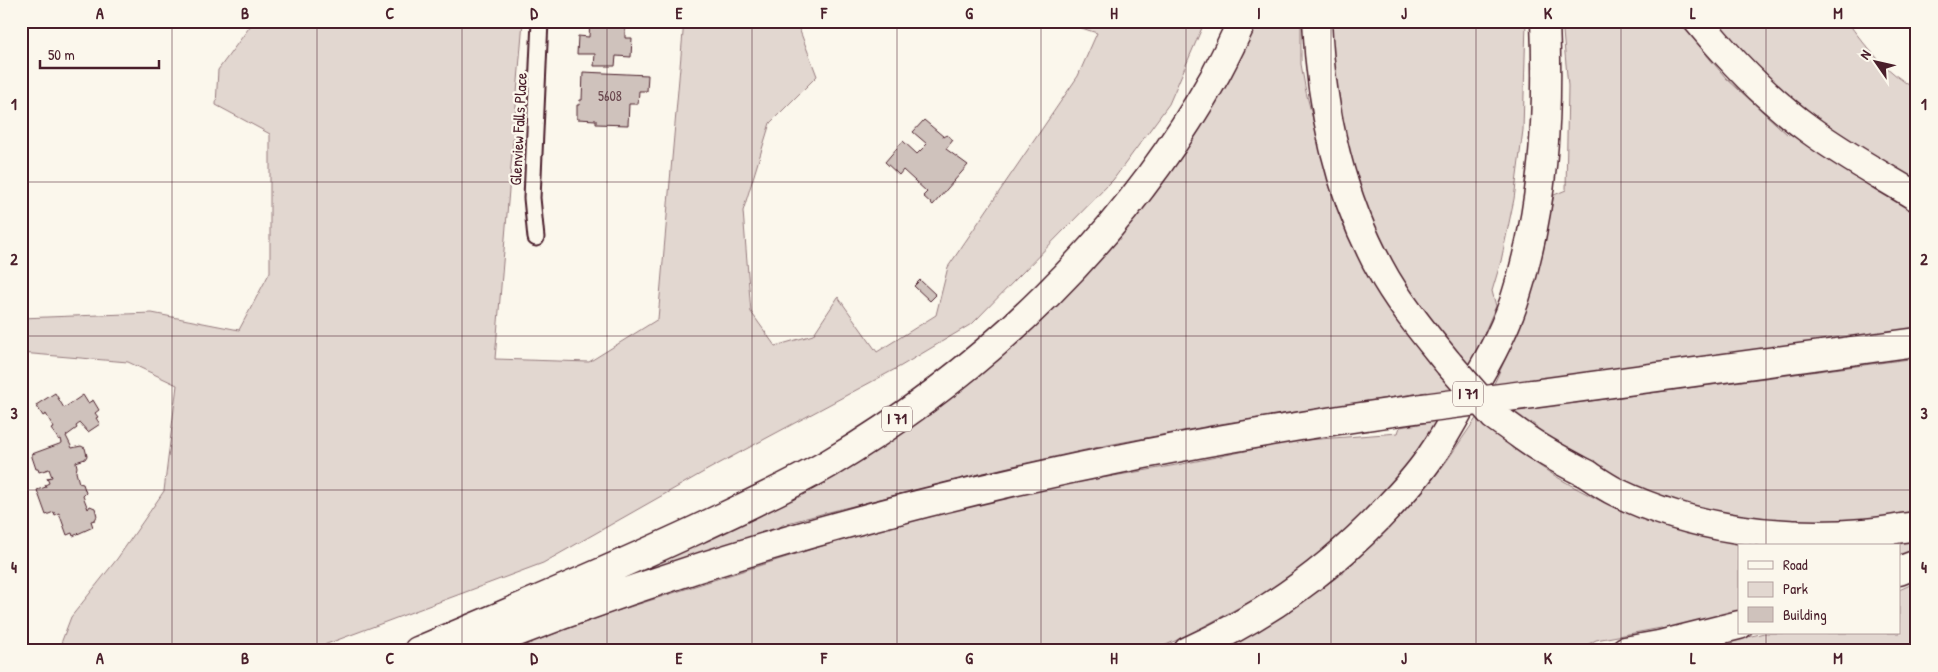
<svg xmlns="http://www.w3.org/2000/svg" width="1938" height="672" viewBox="0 0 1938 672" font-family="'Patrick Hand',sans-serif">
	<rect width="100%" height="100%" fill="#fbf7ec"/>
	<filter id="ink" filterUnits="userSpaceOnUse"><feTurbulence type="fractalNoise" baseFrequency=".02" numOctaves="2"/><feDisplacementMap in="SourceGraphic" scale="10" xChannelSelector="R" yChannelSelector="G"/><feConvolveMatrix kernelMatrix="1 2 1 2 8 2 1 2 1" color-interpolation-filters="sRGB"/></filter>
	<g filter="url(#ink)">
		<!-- green -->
		<path fill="#e2d7d0" stroke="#967b7e" d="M254,21H523L495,359L589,362L658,319L684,21H794L800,31L817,76L770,123L743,211L751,312L775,346L813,335L838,297L877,352L936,315L948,267L1078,76L1097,33L1060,21H1205L1169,104L1113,180L973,323L901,366L709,469L543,563L308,651H58L71,617L117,559L164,491L177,385L128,362L21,353V318L152,313L239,330L270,272V134L216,105L218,70Z
			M1258,21H1301V64L1306,92L1327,174L1343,222L1371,278L1401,326L1430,365L1453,391L1428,395L1427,392L1220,424L1108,445L1004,468L825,513L784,524L776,530L612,583L978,373L1025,336L1070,289Z
			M1328,21H1526L1523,130L1514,199L1501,261L1492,291L1496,306L1469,368L1417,306L1368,223L1339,132Z
			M1562,21H1678L1726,78L1788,135L1792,132L1866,182L1917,210V328L1493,386L1523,320L1540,261L1554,195L1566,190L1568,86Z
			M1718,21H1847C1865,47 1889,74 1917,90V182L1863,153L1749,64Z
			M1917,358V516L1883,523H1756L1648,495L1551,440L1536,429L1537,427L1531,422L1530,423L1514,411Z
			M1477,417C1531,466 1597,506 1667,526C1679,530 1693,531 1705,533C1729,537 1753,542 1776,546H1739V615L1672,632L1661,628L1596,640L1585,646L1541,651H1224L1290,611L1344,572L1403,514L1446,462Z
			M1443,420L1424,448L1350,531L1257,603L1251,601L1184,637L1152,651H507L611,613L701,584L844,539L952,511L1056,486L1182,464L1294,441L1398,433L1400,427Z
			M1917,538V554L1899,561V546H1877Z
			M1917,582V651H1689L1764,633H1899V590Z"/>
		<!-- building -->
		<path fill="#cfc2bc" stroke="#4a1f2b" d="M590,21H636V25H625V38H632L631,57L616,56L615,66H594L595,54H577L578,36L589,37Z
			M583,72L648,75L647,91H639L638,104H629L628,125L596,124V120L577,119V105H579L580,100H582Z
			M924,120L944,137L947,135L953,140L946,149L968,165L933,205L923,196L927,192L903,170L899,175L885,162L903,141L917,154L927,144L913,132Z
			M920,280L936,295L930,301L914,286Z
			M55,393L64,408L83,395L88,403L93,400L99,410L95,413L98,417L96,418L100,424L88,432L80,423L76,426L77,428L66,436L72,448L81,446L85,448L87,456L85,459L76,462L77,467L76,472L79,483L83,484L86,493L83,496L88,509L90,506L95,508L97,516L95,520L91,521L93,527L73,536L72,533L67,535L59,513L55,515L54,512L46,515L37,490L46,487L45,485L49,483L47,478L52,477L49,469L39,472L38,469H36L32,457V454L62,443L61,439L59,440L51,429L54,428L46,414L43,416L36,405Z"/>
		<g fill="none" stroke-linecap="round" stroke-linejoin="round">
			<defs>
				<path id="minor" d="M536,238L532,198L540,21"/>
				<path id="motorway" d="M1317,21C1321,112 1340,200 1386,279C1404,309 1427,337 1449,364
					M1698,21C1731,61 1768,100 1810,130C1844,155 1881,175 1917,197
					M1532,394L1917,342
					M1522,436C1542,451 1564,462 1587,474C1596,480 1606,487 1616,492C1692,529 1781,540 1864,533C1882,532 1899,528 1917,526
					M1899,571L1917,564
					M418,651C512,611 606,572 698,529C742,508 786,488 828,464C987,370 1125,236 1216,74C1225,57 1234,39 1242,21
					M469,651C774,527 1097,452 1423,408
					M1188,651C1267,616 1336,565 1394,501C1408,486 1422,470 1433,453C1445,436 1455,417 1465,399C1484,368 1502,337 1514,302C1544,211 1549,116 1545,21
					M1625,651L1659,645L1739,625"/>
			</defs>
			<!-- minor casing -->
			<use href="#minor" stroke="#4a1f2b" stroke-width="19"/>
			<!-- motorway casing -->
			<use href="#motorway" stroke="#4a1f2b" stroke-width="31"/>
			<!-- minor -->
			<use href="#minor" stroke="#fbf7ec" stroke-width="15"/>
			<!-- motorway -->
			<use href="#motorway" stroke="#fbf7ec" stroke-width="28"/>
			<defs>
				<path id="motorway-bridge" d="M1449,364L1494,416L1522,436
					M1423,408L1532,394"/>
			</defs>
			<!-- motorway-bridge casing -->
			<use href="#motorway-bridge" stroke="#4a1f2b" stroke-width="31" stroke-linecap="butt"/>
			<!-- motorway-bridge -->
			<use href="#motorway-bridge" stroke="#fbf7ec" stroke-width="28"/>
		</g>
	</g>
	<!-- grid -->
	<path fill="none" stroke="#4a1f2b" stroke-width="1" stroke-opacity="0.55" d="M172,21V651M317,21V651M462,21V651M607,21V651M752,21V651M897,21V651M1041,21V651M1186,21V651M1331,21V651M1476,21V651M1621,21V651M1766,21V546M21,182H1917M21,336H1917M21,490H1917M1766,633V651"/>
	<g text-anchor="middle" stroke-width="4.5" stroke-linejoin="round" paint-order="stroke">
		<!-- number labels -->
		<g font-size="14" fill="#6b484f">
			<text x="610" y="101">5608</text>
		</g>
		<!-- shield labels -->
		<g fill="#fbf7ec" stroke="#7f6065" stroke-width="1">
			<rect x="1453" y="381.5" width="30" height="25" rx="4"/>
			<rect x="882" y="406.5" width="30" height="25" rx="4"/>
		</g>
		<g font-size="15" font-weight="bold" fill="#4a1f2b">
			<text x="1468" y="399">I 71</text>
			<text x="897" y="424">I 71</text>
		</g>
		<!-- street labels -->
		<g font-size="16" fill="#4a1f2b" stroke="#fbf7ec">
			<text transform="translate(518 129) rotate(-87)" y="6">Glenview Falls Place</text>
		</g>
	</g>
	<!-- margin -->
	<rect width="1938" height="672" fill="none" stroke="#fbf7ec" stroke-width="55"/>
	<!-- legend -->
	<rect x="1738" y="544" width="162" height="90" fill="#fbf7ec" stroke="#b4a19f"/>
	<rect x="1748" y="561" width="25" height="8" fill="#fbf7ec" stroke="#b4a19f"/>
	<text x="1783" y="570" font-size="15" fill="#4a1f2b">Road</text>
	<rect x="1748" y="582" width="25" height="15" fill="#e2d7d0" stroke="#b4a19f"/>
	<text x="1783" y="594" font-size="15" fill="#4a1f2b">Park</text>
	<rect x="1748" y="607" width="25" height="15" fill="#cfc2bc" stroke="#b4a19f"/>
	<text x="1783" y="620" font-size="15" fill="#4a1f2b">Building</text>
	<!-- north arrow -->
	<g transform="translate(1876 62) rotate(304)" stroke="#fbf7ec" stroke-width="4" paint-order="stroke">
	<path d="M0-4L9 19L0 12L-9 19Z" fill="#4a1f2b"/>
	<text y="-8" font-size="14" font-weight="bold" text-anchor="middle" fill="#4a1f2b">N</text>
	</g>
	<!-- scale -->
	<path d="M40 60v8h119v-8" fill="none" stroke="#4a1f2b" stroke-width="2.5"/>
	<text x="48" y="60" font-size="15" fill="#4a1f2b" stroke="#fbf7ec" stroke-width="4" paint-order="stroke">50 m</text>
	<rect x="28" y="28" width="1882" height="616" fill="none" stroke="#4a1f2b" stroke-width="2"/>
	<g font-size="16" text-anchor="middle" font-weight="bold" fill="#4a1f2b">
		<text x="100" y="19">A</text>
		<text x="245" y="19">B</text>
		<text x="390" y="19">C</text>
		<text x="534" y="19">D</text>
		<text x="679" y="19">E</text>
		<text x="824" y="19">F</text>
		<text x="969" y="19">G</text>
		<text x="1114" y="19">H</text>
		<text x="1259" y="19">I</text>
		<text x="1404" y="19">J</text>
		<text x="1548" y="19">K</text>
		<text x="1693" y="19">L</text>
		<text x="1838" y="19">M</text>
		<text x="14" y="110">1</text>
		<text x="1924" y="110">1</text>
		<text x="14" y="265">2</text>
		<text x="1924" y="265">2</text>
		<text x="14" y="419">3</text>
		<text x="1924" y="419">3</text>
		<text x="14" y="573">4</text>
		<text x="1924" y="573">4</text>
		<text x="100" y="664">A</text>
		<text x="245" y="664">B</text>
		<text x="390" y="664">C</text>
		<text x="534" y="664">D</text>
		<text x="679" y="664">E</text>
		<text x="824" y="664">F</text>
		<text x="969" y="664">G</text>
		<text x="1114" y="664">H</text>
		<text x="1259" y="664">I</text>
		<text x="1404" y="664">J</text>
		<text x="1548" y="664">K</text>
		<text x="1693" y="664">L</text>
		<text x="1838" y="664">M</text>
	</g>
</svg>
